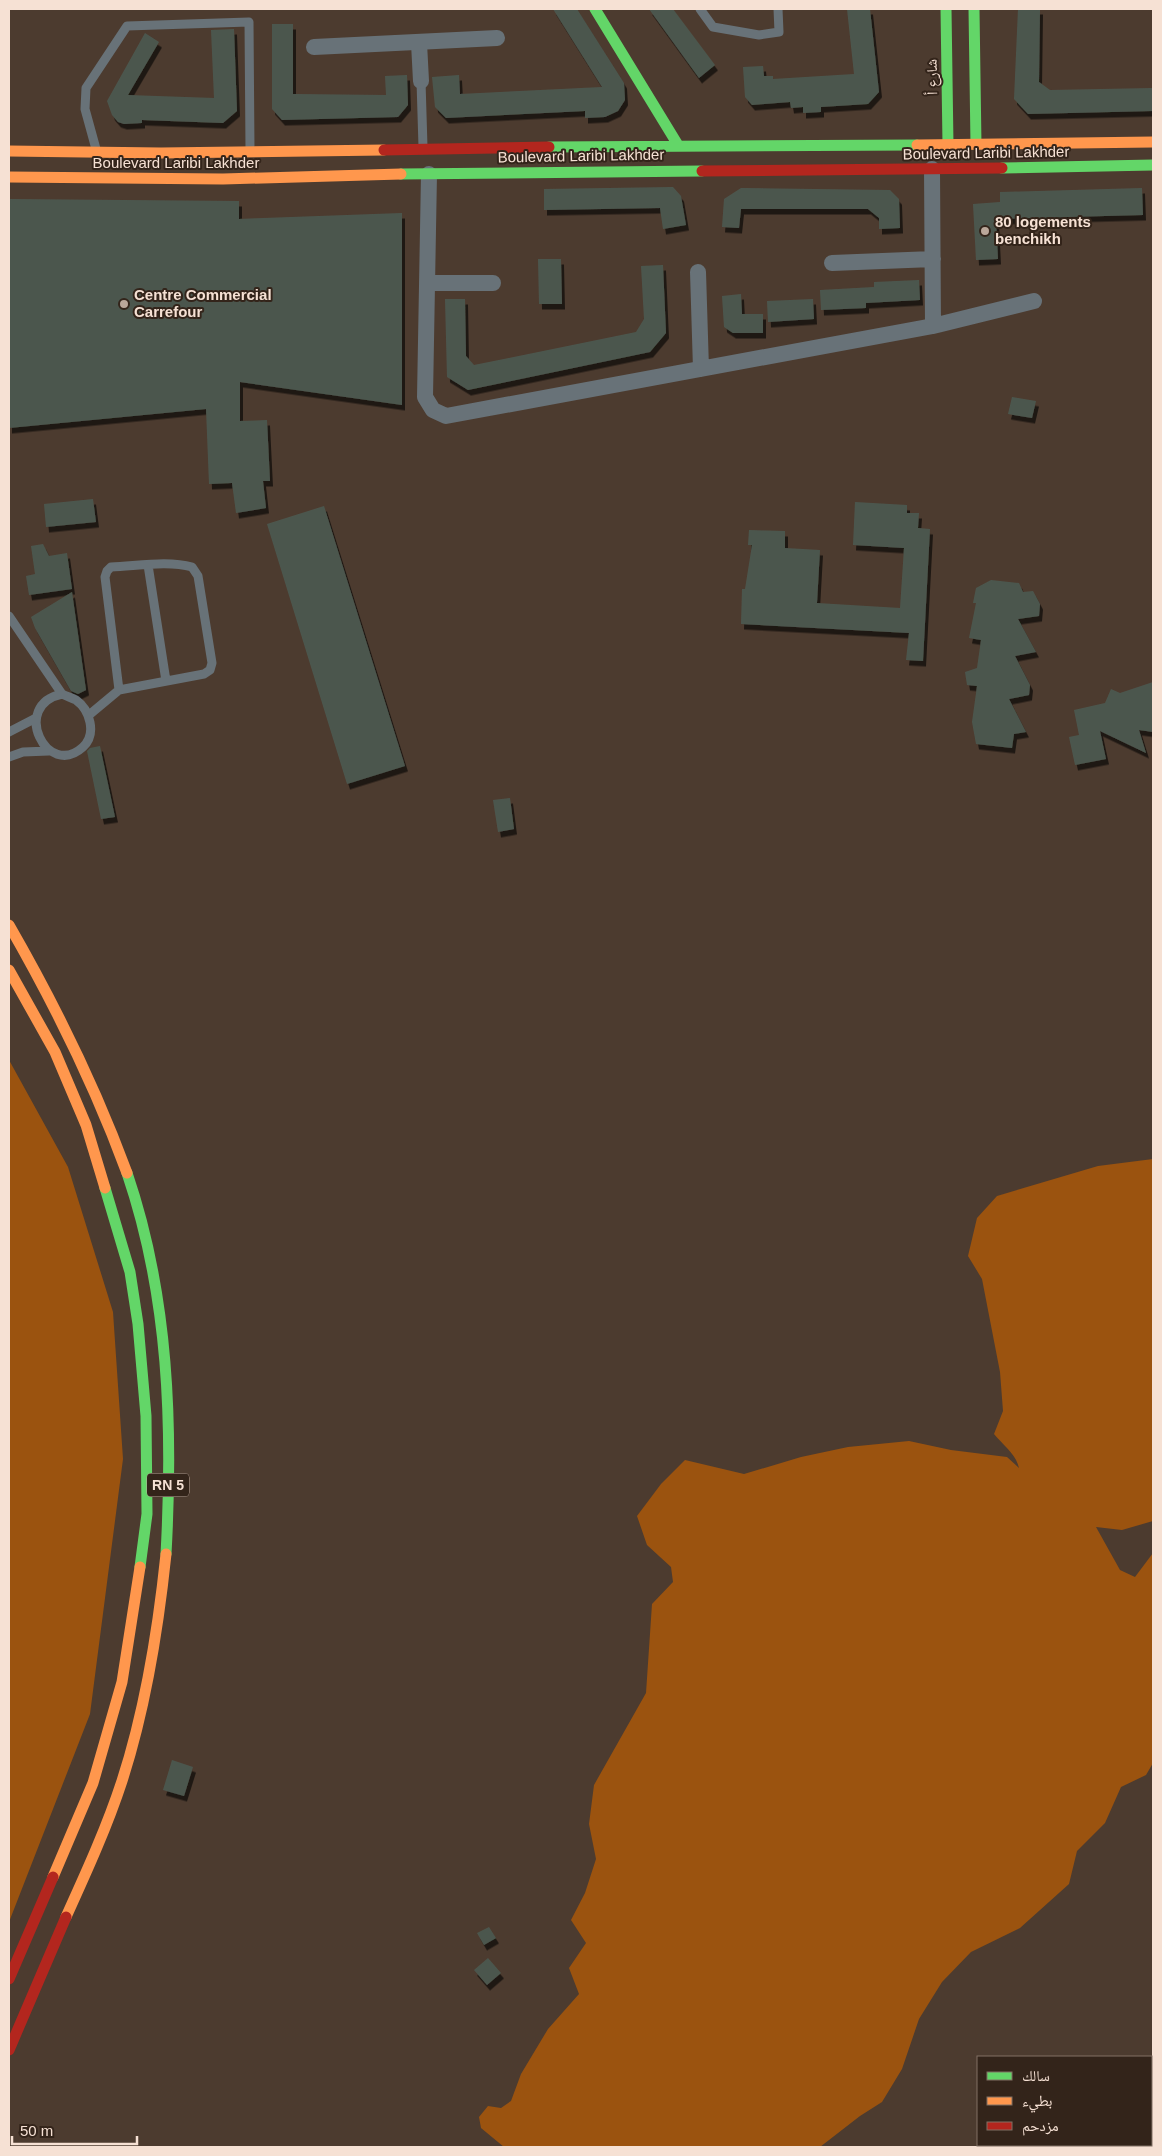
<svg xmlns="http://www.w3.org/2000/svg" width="1162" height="2156" viewBox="0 0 1162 2156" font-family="Helvetica,'Noto Naskh Arabic',sans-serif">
	<defs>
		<filter id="shadow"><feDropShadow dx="3" dy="5.5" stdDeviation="0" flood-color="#0009"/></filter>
	</defs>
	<rect width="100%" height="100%" fill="#4c3b2f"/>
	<!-- forest -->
	<path fill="#9b530f" d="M9,1060L68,1167L113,1312L123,1459L90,1714L9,1922Z
		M1153,1159V1521L1122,1530L1096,1527L1120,1570L1135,1577L1153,1553V1763L1146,1775L1121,1787L1105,1823L1077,1851L1069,1884L1020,1928L971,1952L942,1982L919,2019L902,2069L882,2102L860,2116L820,2147H504L481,2128L479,2117L488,2106L501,2108L511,2101L521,2074L548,2029L579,1994L569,1968L586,1943L571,1920L585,1893L596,1859L589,1824L594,1785L646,1693L652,1604L673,1582L671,1567L647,1545L637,1516L661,1484L685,1460L744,1474L801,1457L848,1447L909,1441L951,1450L1007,1457L1019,1468C1016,1454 1003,1445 994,1434L1003,1411L1000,1372L982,1279L968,1256L977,1218L997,1196L1098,1166Z"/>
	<!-- building -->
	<path fill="#4c574e" filter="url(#shadow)" d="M553,9H577L624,83L625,100L618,111L605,117L585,118V111L446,118L435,107L432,77L459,75L460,94L602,87Z
		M649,9H673L715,65L699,78Z
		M847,9H870L879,92L868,104L821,107V112L803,113V107L791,108L790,102L752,105L745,97L743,67L763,66L764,76H773V79L854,74Z
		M1018,9H1040L1039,82L1050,90L1153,88V111L1028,114L1014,99Z
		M272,24H293V94L386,95L385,76L407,75L408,105L398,117L282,120L272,109Z
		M234,29L237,111L223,123L142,120V123L124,124L118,122L112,115L107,101L145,33L159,42L128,95L214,98L211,30Z
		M673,187L681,196L686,225L663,229L660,208L544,210V189Z
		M741,188L890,190L899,199L900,228L879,229V218L868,209H741L739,228L722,227L724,199Z
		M1142,188L1143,215L996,219L998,259L976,260L973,204L1000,202V192Z
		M9,199L239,201V219L402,213V405L240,382V421L267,420L270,481H263L266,508L236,513L232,483L209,484L206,409L9,428Z
		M538,259H561L562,304H539Z
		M663,265L666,333L650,352L468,390L447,377L445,299H465L466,356L474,365L636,332L644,319L641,266Z
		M919,280L920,300L866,303V308L821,310L820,290L874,287V282Z
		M741,294L742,314H763V333H733L724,327L722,296Z
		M813,299L814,319L768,322L767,301Z
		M1012,397L1036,401L1032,418L1008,414Z
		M93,499L96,522L46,527L44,504Z
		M855,502L907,505V513H919L918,528L930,529L923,661L906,660L909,633L741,624L742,589H745L752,545H748L749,530L785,531V548L820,550L817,603L900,608L904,548L853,545Z
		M324,506L405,766L347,784L267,524Z
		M43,544L49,556L67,553L72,589L29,595L26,576L35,574L31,546Z
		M991,580L1019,583L1023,592L1033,591L1040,604L1039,616L1018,619L1036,652L1015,656L1030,685L1029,695L1009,699L1026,732L1014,734L1012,748L976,744L972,722L977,686L967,685L965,672L977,668L981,640L969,638L976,603H973L976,588Z
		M72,592L86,690L78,694L71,691L35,628L31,617Z
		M1153,682V732L1139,730L1146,753L1100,731L1106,759L1075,765L1069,737L1079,735L1074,710L1105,703L1111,689L1120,693Z
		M100,746L115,817L101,819L87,751L90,748Z
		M510,798L514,829L498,832L493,800Z
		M172,1760L193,1767L184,1796L163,1790Z
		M489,1927L496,1938L484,1945L477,1933Z
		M488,1958L501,1973L487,1985L474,1970Z"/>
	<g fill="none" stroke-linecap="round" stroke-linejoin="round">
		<!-- lane -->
		<path stroke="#687278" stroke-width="9" d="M700,9L713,27L759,35L779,32L778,9
			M421,81L423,147
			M96,149L85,109L86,88L127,26L249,22L250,150
			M148,565L166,681
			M9,616L62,694C66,696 72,698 76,700C90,710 97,734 83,747C47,780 10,705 62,694
			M89,715L119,690L204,674L210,670L212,663L198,576L192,567C168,560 137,566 111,567L107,571L105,577L119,690
			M9,732L36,718
			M9,757L23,752L49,751"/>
		<!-- street -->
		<path stroke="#687278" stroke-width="16" d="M419,43L421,81
			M314,47L497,38
			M429,174L425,397L433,410L446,416L933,326L932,169
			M832,263L933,259
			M698,272L701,369
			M427,283H493
			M933,326L1034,301"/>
		<!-- fast -->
		<path stroke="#63d668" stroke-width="11" d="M595,9L678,145
			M946,9L948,145
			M974,9L976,145
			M549,147L917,145
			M1002,168L1153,165
			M401,174L702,171
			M127,1173C169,1296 173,1426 166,1554
			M105,1188L130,1272L138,1324L146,1416L147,1514L140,1567"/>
		<!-- slow -->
		<path stroke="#ff974d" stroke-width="11" d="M917,145L1153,142
			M9,151L161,153L384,150
			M9,177L223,179L401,174
			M9,925C55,1005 95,1086 127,1173
			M9,970L55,1052L86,1125L105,1188
			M53,1877L93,1783L122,1682L140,1567
			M66,1917C86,1873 107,1827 122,1781C146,1707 158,1631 166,1554"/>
		<!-- jam -->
		<path stroke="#b3261e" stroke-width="11" d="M384,150L549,147
			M702,171L1002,168
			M9,1979L53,1877
			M9,2050L66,1917"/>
	</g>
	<!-- markers -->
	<g fill="#baa79a" stroke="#33241a" stroke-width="2">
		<circle cx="985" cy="231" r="5"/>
		<circle cx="124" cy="304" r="5"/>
	</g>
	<g text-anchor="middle" stroke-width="4" stroke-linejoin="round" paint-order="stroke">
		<!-- shield labels -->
		<rect fill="#33241a" stroke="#bca89c" stroke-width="1" x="147" y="1473.5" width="42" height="23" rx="4"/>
		<g font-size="14" font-weight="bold" fill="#f6e1d4">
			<text x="168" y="1490">RN 5</text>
		</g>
		<!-- street labels -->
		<g font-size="15" fill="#f6e1d4" stroke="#33241a">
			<text transform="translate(932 77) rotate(-91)" y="5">شارع أ</text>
			<text transform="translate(986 153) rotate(-1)" y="5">Boulevard Laribi Lakhder</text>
			<text transform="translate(581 156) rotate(-1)" y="5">Boulevard Laribi Lakhder</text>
			<text x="176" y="168">Boulevard Laribi Lakhder</text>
		</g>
		<!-- poi labels -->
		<g font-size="15" font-weight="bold" fill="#f6e1d4" stroke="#33241a" text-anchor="start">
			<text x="995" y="227">80 logements<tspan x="995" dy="17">benchikh</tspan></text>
			<text x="134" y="300">Centre Commercial<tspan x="134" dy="17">Carrefour</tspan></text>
		</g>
	</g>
	<!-- border -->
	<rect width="1162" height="2156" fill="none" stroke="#f6e1d4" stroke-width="20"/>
	<!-- legend -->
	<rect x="977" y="2056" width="175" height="90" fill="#33241a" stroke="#817064"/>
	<rect x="987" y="2072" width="25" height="8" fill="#63d668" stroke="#817064"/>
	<text x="1022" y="2081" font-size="15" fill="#f6e1d4">سالك</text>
	<rect x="987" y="2097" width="25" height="8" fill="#ff974d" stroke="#817064"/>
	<text x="1022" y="2106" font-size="15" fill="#f6e1d4">بطيء</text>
	<rect x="987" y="2122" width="25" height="8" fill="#b3261e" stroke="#817064"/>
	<text x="1022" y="2131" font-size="15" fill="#f6e1d4">مزدحم</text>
	<!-- scale -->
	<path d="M12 2136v8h125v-8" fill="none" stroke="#f6e1d4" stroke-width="2.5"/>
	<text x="20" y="2136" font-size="15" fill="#f6e1d4" stroke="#33241a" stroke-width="4" paint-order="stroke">50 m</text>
</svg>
